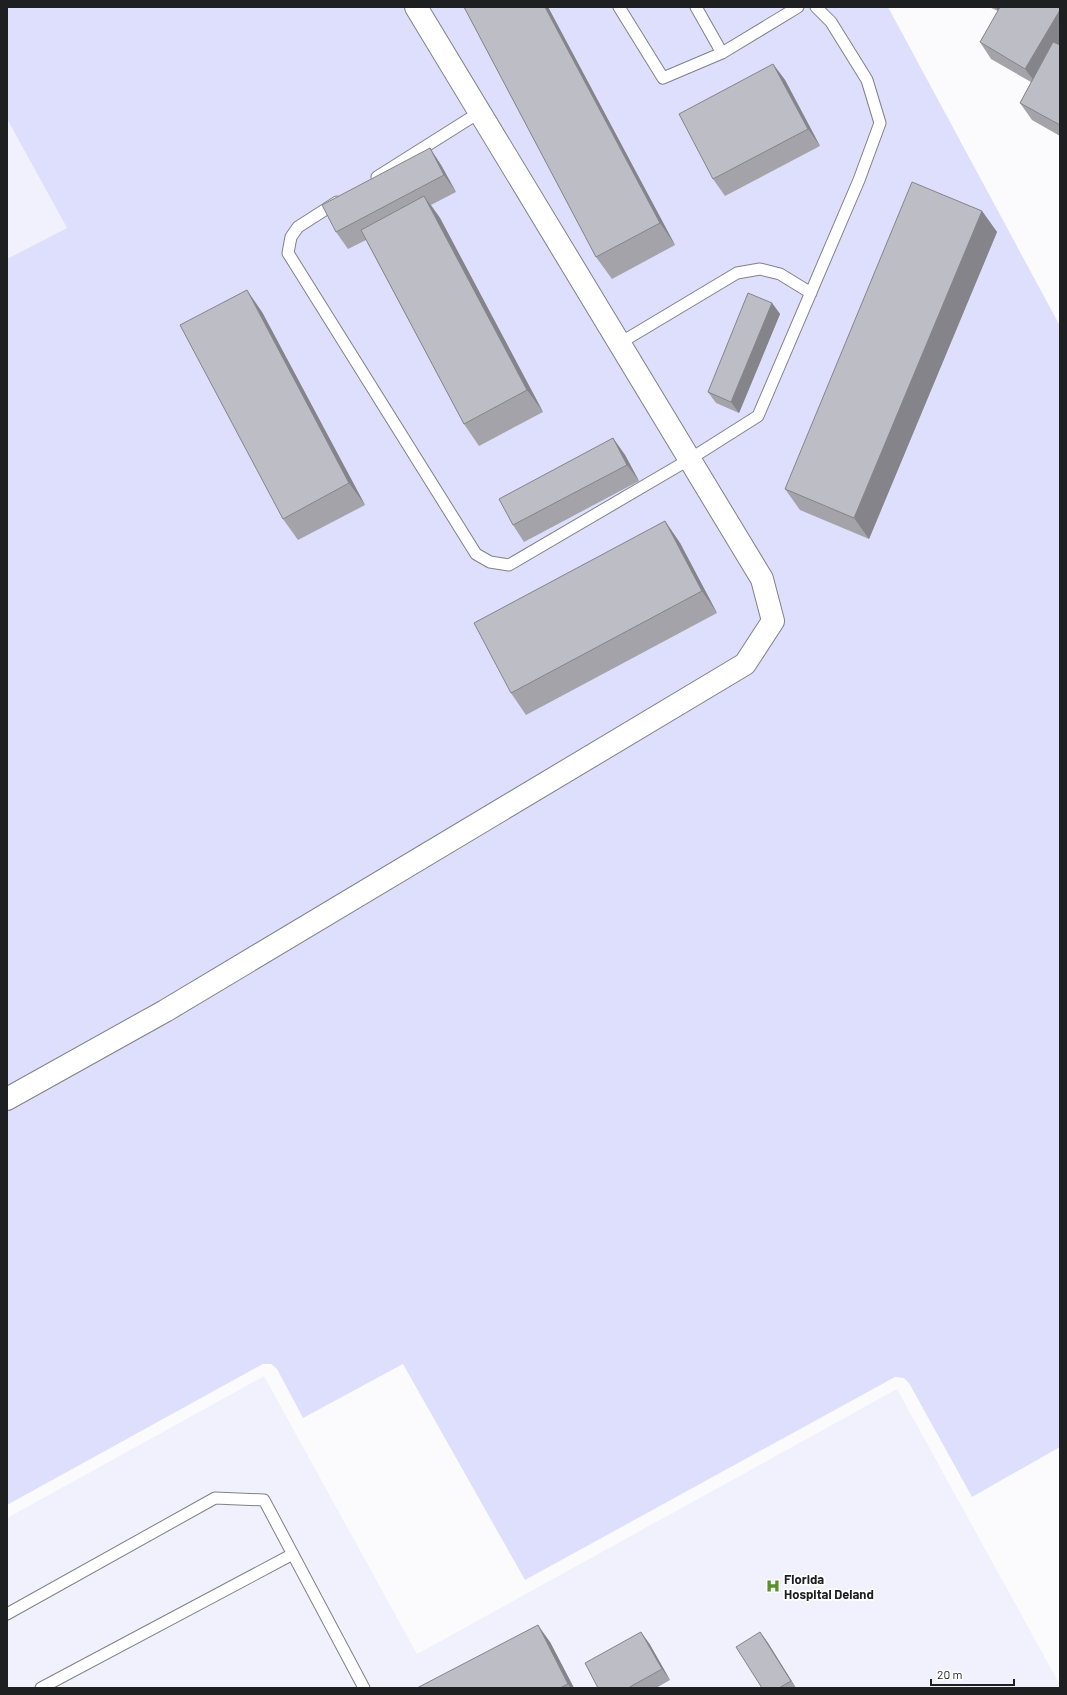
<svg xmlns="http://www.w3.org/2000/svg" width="1067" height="1695" viewBox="0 0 1067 1695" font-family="Barlow,sans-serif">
	<rect width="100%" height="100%" fill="#fbfbfe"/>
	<!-- built -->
	<path fill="#f0f1fd" d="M7,119L67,228L7,259Z
		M264,1376L417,1654L897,1389L1060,1685V1688H7V1518Z"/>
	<!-- green -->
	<path fill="#dedffd" d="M7,7H888L1060,326V1447L972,1497L909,1383L904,1378L895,1377L525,1580L403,1364L303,1418L277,1369L271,1364H263L7,1505V259L67,228L7,119Z"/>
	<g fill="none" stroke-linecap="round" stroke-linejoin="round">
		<defs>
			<path id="service" d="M619,7L663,78L722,53L798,7
				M696,7L722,53
				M377,177L480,112
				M337,202L298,227L291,237L288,253L476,554L490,562L509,565L690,459L758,416L859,180L880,123L867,80L831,22L816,7
				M620,343L737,273L760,269L780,274L811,293
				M7,1614L215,1498L264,1500L364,1688
				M41,1688L293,1554"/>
			<path id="minor" d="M7,1099L165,1011L745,664L773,621L762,579L416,7"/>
		</defs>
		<!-- service casing -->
		<use href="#service" stroke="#808188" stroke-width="13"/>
		<!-- minor casing -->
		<use href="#minor" stroke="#808188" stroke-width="24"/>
		<!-- service -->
		<use href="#service" stroke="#fff" stroke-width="11"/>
		<!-- minor -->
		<use href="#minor" stroke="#fff" stroke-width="22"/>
	</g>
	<!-- wall -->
	<path fill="#a3a3a9" d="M464,7H548L675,245L612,279L596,257Z
		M989,7H1060V136L1032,120L1020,103L1031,82L991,59L980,42L998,11Z
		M773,64L785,80L820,146L725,196L713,179Z
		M430,148L441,165L456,192L431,205L440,218L543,412L479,446L464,424L366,240L348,249L336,232Z
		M982,211L997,232L869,539L800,510L785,489Z
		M772,303L780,314L739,413L716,403L708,392Z
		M262,312L365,505L298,540L283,519Z
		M613,438L625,455L639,481L524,542L513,525Z
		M665,521L680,543L717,613L526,715L511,693Z
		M760,1632L768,1643L796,1688H762Z
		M550,1642L574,1688H417Z
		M649,1643L670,1680L656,1688H598Z"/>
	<!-- shaded-wall -->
	<path fill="#84848a" d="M545,7H548L675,245L660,223Z
		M996,7H1002L999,12Z
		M1060,10V47L1037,85L1025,69Z
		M773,64L785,80L820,146L808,129Z
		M430,148L441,165L456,192L444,175Z
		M424,196L440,218L543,412L527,390Z
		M982,211L997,232L869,539L854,518Z
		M247,290L262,312L365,505L349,483Z
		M772,303L780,314L739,413L731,402Z
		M613,438L625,455L639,481L627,465Z
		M665,521L680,543L717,613L702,591Z
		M538,1625L550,1642L574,1688H571L568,1684Z
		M641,1632L649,1643L670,1680L662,1669Z
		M760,1632L768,1643L796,1688L791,1681Z"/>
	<!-- building -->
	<path fill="#bdbdc5" stroke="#84848a" d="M464,7H545L660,223L596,257Z
		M1000,7H1060V10L1025,69L980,42Z
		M1053,42L1060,45V125L1020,103Z
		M773,64L808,129L713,179L679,114Z
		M430,148L444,175L336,232L322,205Z
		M912,182L982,211L854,518L785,489Z
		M424,196L527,390L464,424L361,230Z
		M247,290L349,483L283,519L180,325Z
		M748,293L772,303L731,402L708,392Z
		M613,438L627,465L513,525L499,499Z
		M665,521L702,591L511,693L474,623Z
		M538,1625L568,1684L560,1688H417Z
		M641,1632L662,1669L628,1688H598L585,1663Z
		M760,1632L791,1681L779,1688H762L736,1647Z"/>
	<!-- icons -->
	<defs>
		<symbol id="hospital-bare" viewBox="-9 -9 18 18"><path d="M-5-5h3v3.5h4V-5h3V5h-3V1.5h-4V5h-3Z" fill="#5b902a" stroke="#fff" stroke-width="2.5" paint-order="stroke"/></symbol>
	</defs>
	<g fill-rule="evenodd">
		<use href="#hospital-bare" x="763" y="1576" width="20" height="20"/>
	</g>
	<g text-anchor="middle" stroke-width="3.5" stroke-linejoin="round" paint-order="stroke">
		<!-- poi labels -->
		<g font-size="13" font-weight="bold" fill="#1e1f21" stroke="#fff" text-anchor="start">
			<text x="784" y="1584">Florida<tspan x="784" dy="15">Hospital Deland</tspan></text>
		</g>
	</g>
	<!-- border -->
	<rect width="1067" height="1695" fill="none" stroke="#1e1f21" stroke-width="16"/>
	<!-- scale -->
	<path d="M931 1679v6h83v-6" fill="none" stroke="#1e1f21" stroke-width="2"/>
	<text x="937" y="1679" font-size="12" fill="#1e1f21" stroke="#ffffff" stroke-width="3" paint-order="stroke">20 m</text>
</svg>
